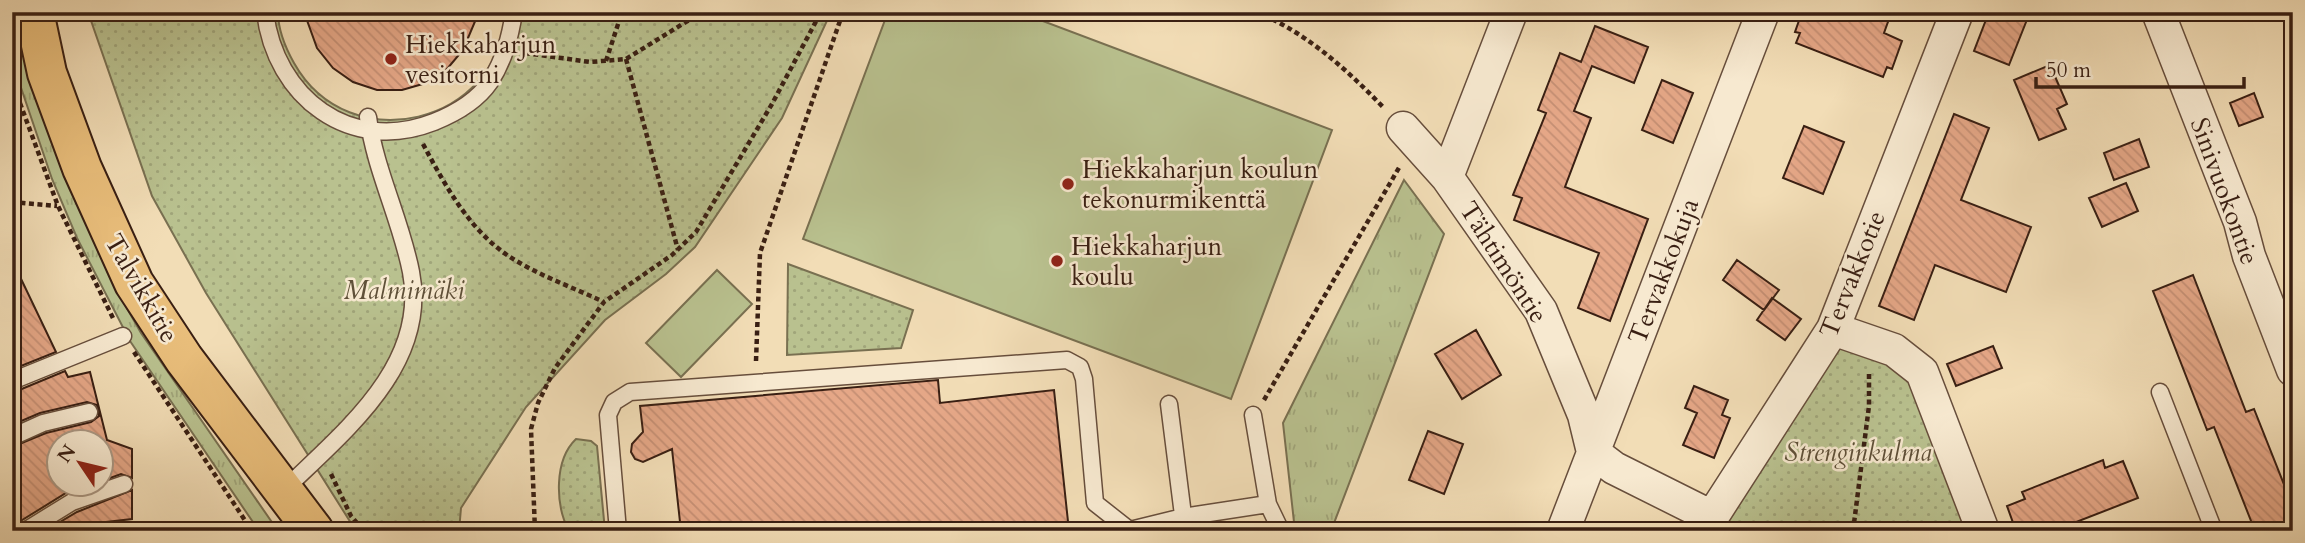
<svg xmlns="http://www.w3.org/2000/svg" width="2305" height="543" viewBox="0 0 2305 543" font-family="Cardo,serif">
	<defs>
		<pattern id="grass-tufts" width="24" height="20" patternUnits="userSpaceOnUse" patternTransform="scale(1.75)"><rect width="24" height="20" fill="#b9c18f"/><path d="M3 7l-1-3M5 7V3M7 7l1-3M15 17l-1-3M17 17v-4M19 17l1-3" fill="none" stroke="#a0a57a"/></pattern>
		<pattern id="park-dots" width="8" height="8" patternUnits="userSpaceOnUse" patternTransform="scale(1.75)"><rect width="8" height="8" fill="#b9c18f"/><path d="M2 2h.1M6 6h.1" fill="none" stroke="#a0a57a" stroke-width="1.8" stroke-linecap="round"/></pattern>
		<pattern id="building-back-hatch" width="6" height="6" patternUnits="userSpaceOnUse" patternTransform="scale(1.75)"><rect width="6" height="6" fill="#e5a787"/><path d="M-1 5l2 2M0 0l6 6M5-1l2 2" fill="none" stroke="#c58f74"/></pattern>
	</defs>
	<rect width="100%" height="100%" fill="#f2ddb6"/>
	<filter id="stains"><feTurbulence type="fractalNoise" baseFrequency=".00286" numOctaves="4"/><feColorMatrix values="0 0 0 0 .2 0 0 0 0 .09 0 0 0 0 .02 0 0 0 .5 -.17"/></filter>
	<radialGradient id="worn" r=".72"><stop offset=".6" stop-color="#630" stop-opacity="0"/><stop offset="1" stop-color="#630" stop-opacity=".3"/></radialGradient>
	<!-- grass -->
	<path fill="url(#grass-tufts)" stroke="#797051" stroke-width="2" d="M12,12L66,177L120,296L141,333L278,531H259L130,341L77,238L52,179L15,70Z
		M1404,180L1444,234L1331,531H1295L1283,423Z"/>
	<!-- park -->
	<path fill="url(#park-dots)" stroke="#797051" stroke-width="2" d="M88,12H278C278,31 285,47 294,63C349,161 500,125 506,12H831L782,118L695,247L666,274L605,320L526,407L461,508L459,531H356L206,293L152,196Z
		M788,264L913,310L901,348L787,355Z
		M1833,340L1906,372L1972,531H1719Z
		M576,439L591,441L597,446L605,531H569C555,505 554,460 576,439Z"/>
	<!-- pitch -->
	<path fill="#b9c18f" stroke="#797051" stroke-width="2" d="M888,12H1019L1332,130L1231,399L803,239Z
		M717,270L752,304L681,377L646,343Z"/>
	<!-- building -->
	<path fill="url(#building-back-hatch)" stroke="#391f13" stroke-width="2" d="M304,12H479L463,50L447,69L426,83L402,90H377L353,82L333,68L317,48Z
		M1802,12H1871L1889,19L1884,33L1902,41L1892,69L1887,67L1883,77L1796,43L1800,33L1795,32Z
		M1989,12H2030L2009,65L1974,51Z
		M1595,26L1648,47L1634,83L1592,66L1574,111L1591,118L1565,187L1648,219L1610,321L1578,308L1599,253L1514,220L1522,198L1513,195L1546,113L1538,110L1560,53L1581,62Z
		M2050,65L2067,104L2057,109L2066,129L2039,140L2014,80Z
		M1662,80L1693,93L1673,143L1642,130Z
		M2254,93L2263,117L2239,126L2230,103Z
		M1954,114L1989,128L1961,200L2031,227L2006,292L1935,265L1914,320L1879,306Z
		M1804,126L1844,142L1823,194L1783,178Z
		M2139,139L2149,167L2114,180L2104,153Z
		M2126,183L2138,211L2102,227L2089,198Z
		M12,260L56,352L16,368L12,361Z
		M1737,260L1779,290L1764,310L1723,280Z
		M2193,275L2246,412L2254,409L2293,507V531H2255L2214,427L2207,430L2153,291Z
		M1772,298L1801,319L1785,340L1757,320Z
		M1476,330L1501,375L1462,399L1435,354Z
		M1993,346L2002,368L1956,386L1947,364Z
		M65,371L68,377L90,372L107,440L132,449V478L121,474L102,481V442H60V484H93L66,493L19,522L12,531V447L46,433L91,422L99,416L97,405L87,402L40,413L12,425V393Z
		M938,380L940,403L1054,390L1069,531H681L672,449L643,462L635,459L631,452L632,444L643,432L640,406Z
		M1694,386L1728,400L1722,415L1730,418L1714,458L1683,445L1697,413L1685,408Z
		M1428,431L1463,444L1444,494L1409,480Z
		M2103,460L2105,468L2123,461L2138,498L2053,531H2016L2007,506L2025,499L2022,492Z
		M132,490V519L106,522L86,531H45L77,512Z"/>
	<g fill="none" stroke-linecap="round" stroke-linejoin="round">
		<defs>
			<path id="service" d="M265,12C275,97 350,155 434,122C454,114 477,101 490,82C504,60 510,38 514,12
				M12,381L123,336
				M2160,392L2214,531
				M1169,404L1185,531
				M1253,415L1268,504L1281,531
				M12,437L43,423L89,412
				M284,490C342,433 429,366 411,272C401,220 375,170 368,117
				M25,531L72,502L124,484
				M618,531L608,415L614,402L630,392L1067,360L1080,367L1084,379L1095,503L1128,529
				M1126,531L1183,517L1268,504"/>
			<path id="minor" d="M1511,12L1447,177L1541,311L1584,415L1593,452L1614,468L1712,517L1709,531
				M2158,12L2240,222L2249,256L2293,370
				M1403,128L1447,177
				M1833,329L1894,350L1922,372L1983,531
				M1712,517L1833,329L1957,12
				M1563,531L1763,12"/>
			<path id="primary" d="M34,12L47,73L82,168L134,283L184,359L314,531"/>
		</defs>
		<!-- service casing -->
		<use href="#service" stroke="#674e3c" stroke-width="19"/>
		<!-- minor casing -->
		<use href="#minor" stroke="#674e3c" stroke-width="35"/>
		<!-- primary casing -->
		<use href="#primary" stroke="#391f13" stroke-width="42"/>
		<!-- path -->
		<path stroke="#391f13" stroke-width="4.5" stroke-dasharray="5 3.5" stroke-linecap="butt" d="M1257,12C1308,34 1345,68 1383,107
			M525,53L590,62L626,59L702,12
			M626,59L678,250
			M606,61L622,12
			M17,95L58,206L113,318
			M423,144C445,185 468,228 507,255C535,274 572,287 604,302
			M12,202L57,206
			M134,352L252,531
			M756,361L760,253L843,12
			M1264,400L1400,166
			M331,474L351,516L364,531
			M535,531L531,429L538,403L555,368L604,302L672,255L696,232L772,104L821,12
			M1853,531L1869,406V372"/>
		<!-- service -->
		<use href="#service" stroke="#f7e9d0" stroke-width="16"/>
		<!-- minor -->
		<use href="#minor" stroke="#f7e9d0" stroke-width="32"/>
		<!-- primary -->
		<use href="#primary" stroke="#e9be7b" stroke-width="38"/>
	</g>
	<!-- markers -->
	<g fill="#8f2418" stroke="#f7e9d0" stroke-width="2.5">
		<circle cx="391" cy="59" r="7"/>
		<circle cx="1068" cy="184" r="7"/>
		<circle cx="1057" cy="261" r="7"/>
	</g>
	<g text-anchor="middle" stroke-width="5" stroke-linejoin="round" paint-order="stroke">
		<!-- poi labels -->
		<g font-size="26" fill="#391f13" stroke="#f7e9d0" text-anchor="start">
			<text x="405" y="53">Hiekkaharjun<tspan x="405" dy="30">vesitorni</tspan></text>
			<text x="1082" y="178">Hiekkaharjun koulun<tspan x="1082" dy="30">tekonurmikenttä</tspan></text>
			<text x="1071" y="255">Hiekkaharjun<tspan x="1071" dy="30">koulu</tspan></text>
		</g>
		<!-- street labels -->
		<g font-size="26" fill="#391f13" stroke="#f7e9d0">
			<text transform="translate(2225 191) rotate(70)" y="9">Sinivuokontie</text>
			<text transform="translate(1504 262) rotate(57)" y="9">Tähtimöntie</text>
			<text transform="translate(1663 271) rotate(-69)" y="9">Tervakkokuja</text>
			<text transform="translate(1852 274) rotate(-68)" y="9">Tervakkotie</text>
			<text transform="translate(142 288) rotate(60)" y="9">Talvikkitie</text>
		</g>
		<!-- park labels -->
		<g font-size="26" font-style="italic" fill="#5f5038" stroke="#f7e9d0">
			<text x="404" y="299">Malmimäki</text>
			<text x="1858" y="461">Strenginkulma</text>
		</g>
	</g>
	<!-- margin -->
	<rect width="2305" height="543" fill="none" stroke="#f2ddb6" stroke-width="42"/>
	<rect x="14" y="14" width="2277" height="515" fill="none" stroke="#391f13" stroke-width="3.5"/>
	<rect x="21" y="21" width="2263" height="501" fill="none" stroke="#391f13" stroke-width="2"/>
	<!-- north arrow -->
	<g transform="translate(80 463) rotate(305)"><circle r="33" fill="#f7e9d0" stroke="#ab9884" stroke-width="2"/>
	<path d="M0-5L12 26L0 18L-12 26Z" fill="#8f2418"/>
	<text y="-10" font-size="19" font-weight="bold" text-anchor="middle" fill="#391f13">N</text>
	</g>
	<!-- scale -->
	<path d="M2036 77v10h208v-10" fill="none" stroke="#391f13" stroke-width="3.5"/>
	<text x="2046" y="77" font-size="21" fill="#391f13" stroke="#f7e9d0" stroke-width="5" paint-order="stroke">50 m</text>
	<rect width="100%" height="100%" filter="url(#stains)"/>
	<rect width="100%" height="100%" fill="url(#worn)"/>
</svg>
